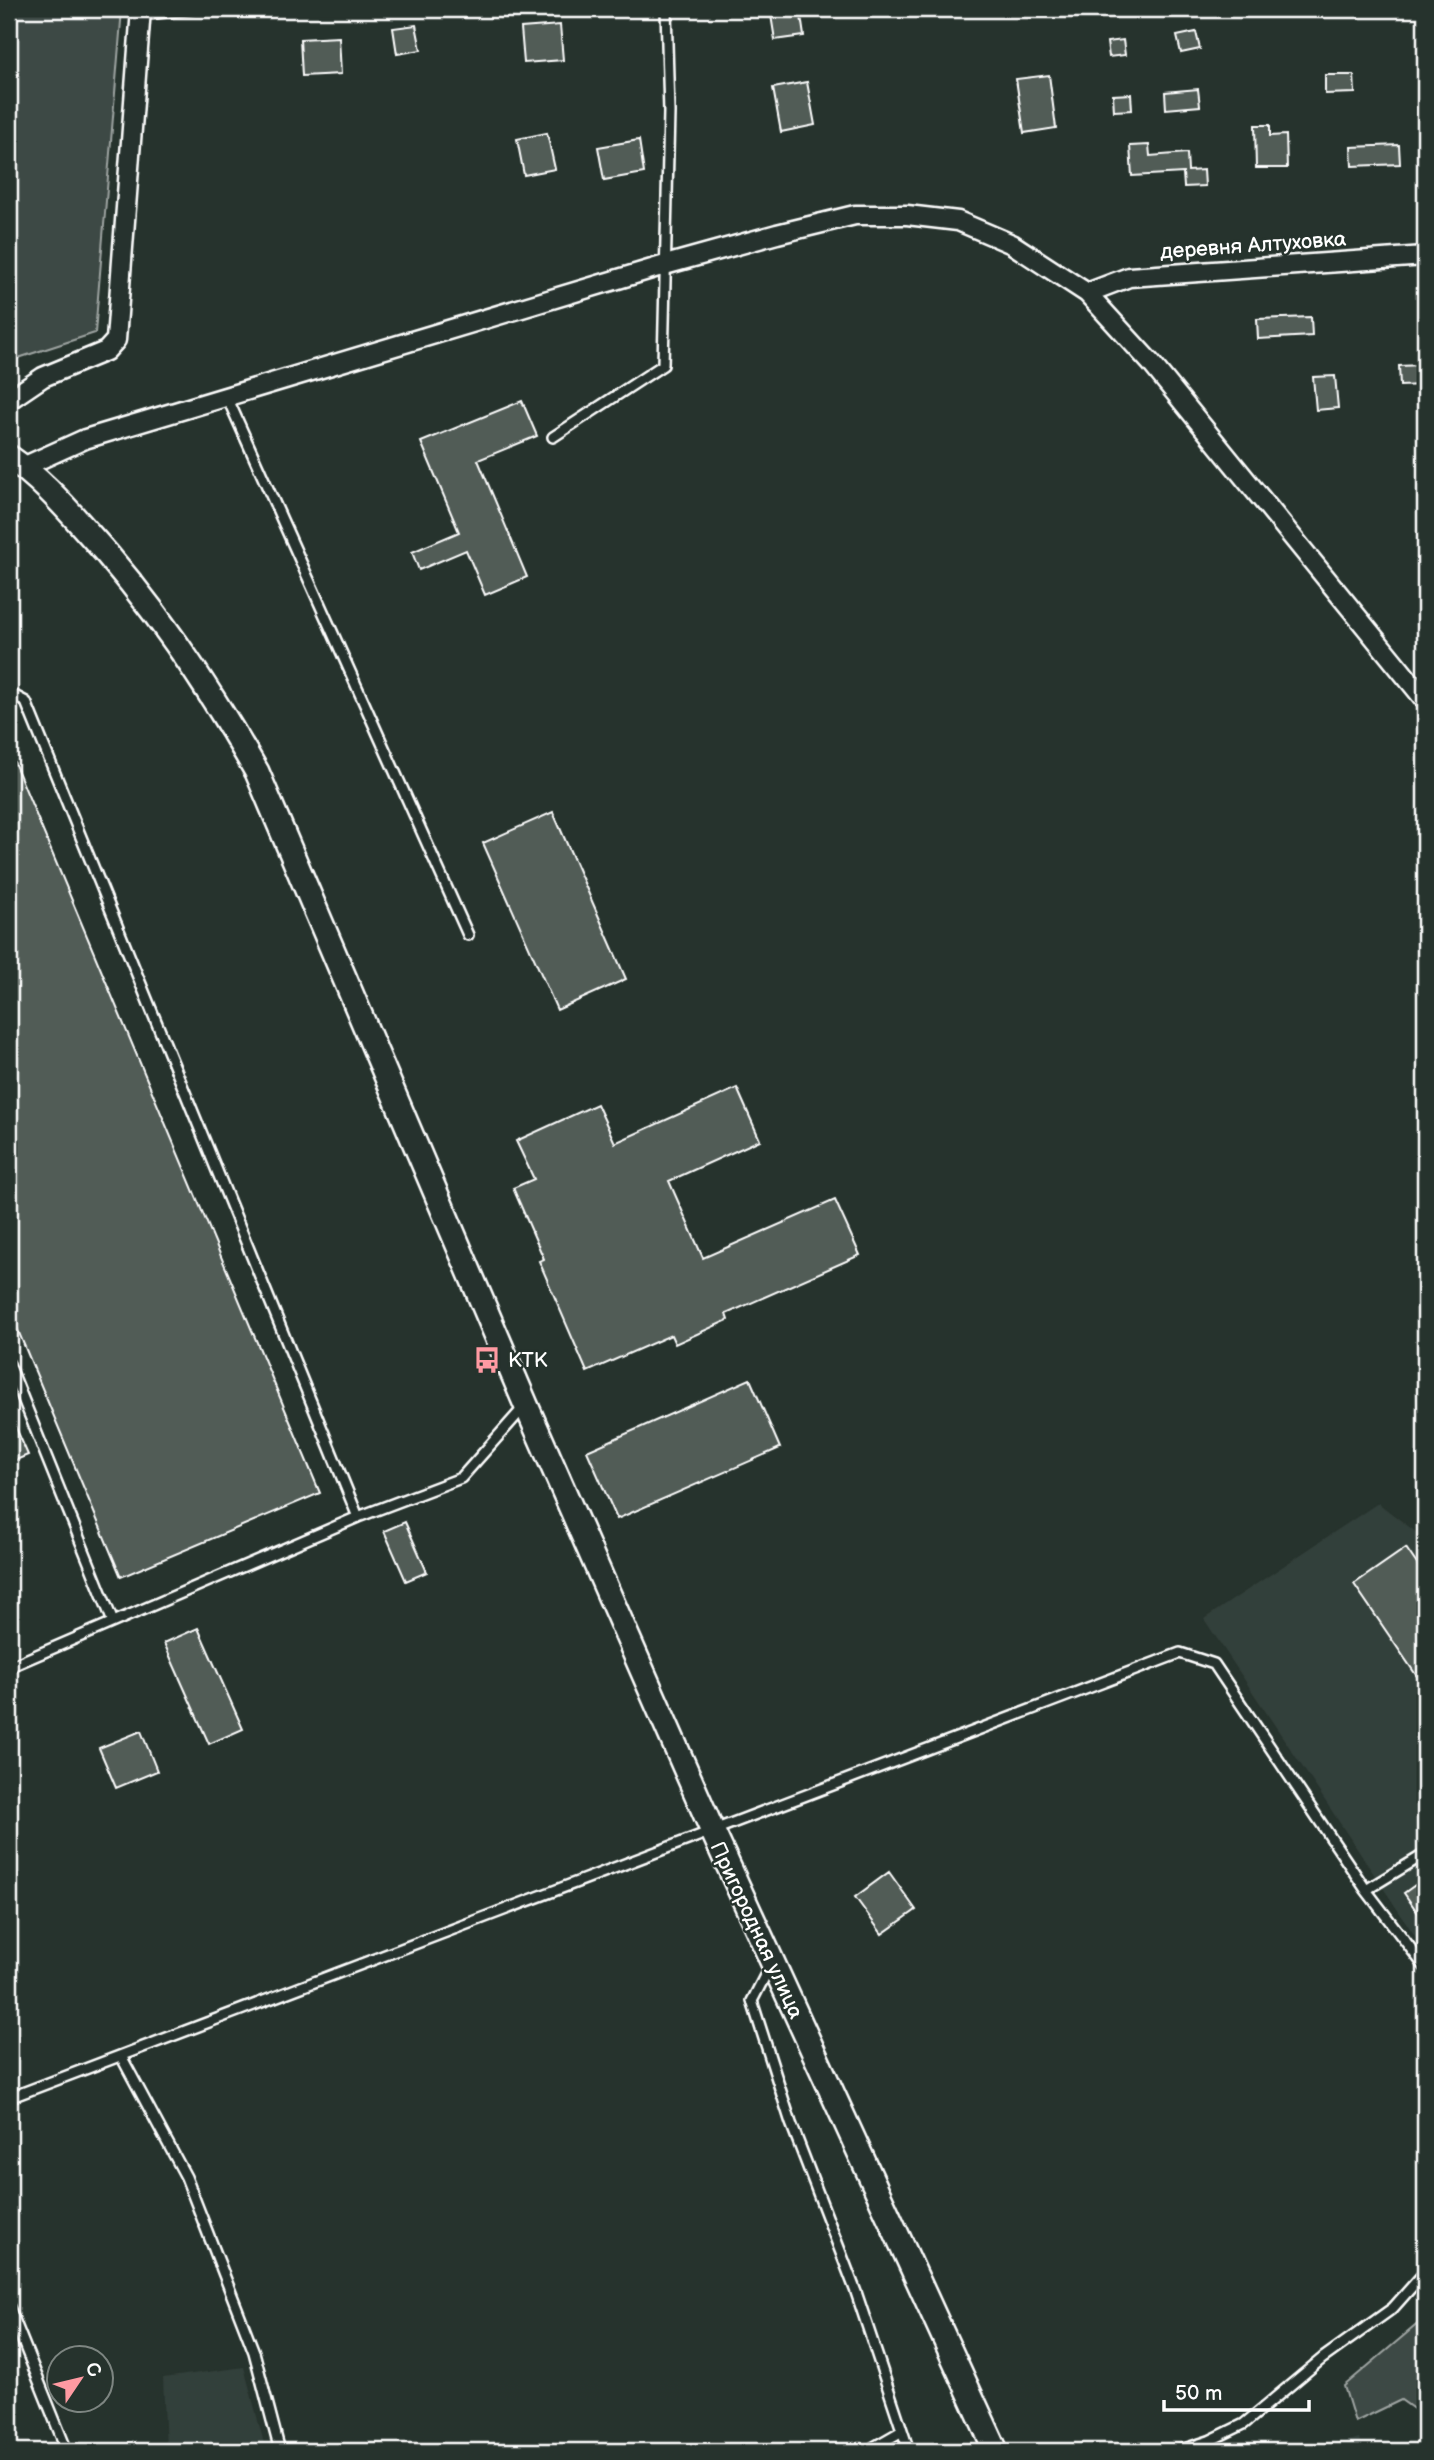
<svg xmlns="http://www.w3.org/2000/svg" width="1434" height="2460" viewBox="0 0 1434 2460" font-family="'Balsamiq Sans',sans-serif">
	<rect width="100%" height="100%" fill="#26332d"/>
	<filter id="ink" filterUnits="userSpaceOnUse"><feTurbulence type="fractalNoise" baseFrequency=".0143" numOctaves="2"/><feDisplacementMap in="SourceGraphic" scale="14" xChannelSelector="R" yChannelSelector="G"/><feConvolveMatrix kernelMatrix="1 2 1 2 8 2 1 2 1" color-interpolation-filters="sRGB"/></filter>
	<g filter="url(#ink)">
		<!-- built -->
		<path fill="#333f3a" d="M1378,1503L1425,1539V1951L1204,1619Z
			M244,2367L266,2451H166L163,2378Z
			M1359,2438L1366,2451H1316Z"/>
		<!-- green -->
		<path fill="#3e4944" stroke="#9ea4a2" stroke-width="2" d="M9,9H122L95,333L9,361Z
			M1425,2321V2417L1401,2400L1355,2422L1344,2386L1420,2322Z"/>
		<!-- building -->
		<path fill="#515c57" stroke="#fff" stroke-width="2" d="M770,9H800L804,36L775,40Z
			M416,25L421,50L397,54L393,28Z
			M560,25L563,60L524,63L521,28Z
			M1196,32L1200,49L1181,53L1177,36Z
			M339,37L341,74L302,76L300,39Z
			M1123,40L1125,55L1109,57L1107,42Z
			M1049,75L1056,128L1024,133L1016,79Z
			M1325,75H1354L1355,93L1325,94Z
			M807,82L815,125L781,132L773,88Z
			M1198,89L1200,106L1166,109L1165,92Z
			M1131,94L1132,110L1114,111L1113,95Z
			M1255,125H1270V136L1286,135L1287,168H1256Z
			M547,133L555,169L524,175L517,139Z
			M639,140L644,173L604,180L598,147Z
			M1149,145L1150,156L1187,153L1188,171L1204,170L1205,186L1184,187L1183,173L1132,176L1130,146Z
			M1399,145L1400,164L1352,166L1351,147Z
			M1311,317L1312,336L1258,339L1257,319Z
			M1422,365L1423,385L1400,386L1399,366Z
			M1335,376L1338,408L1316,410L1313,377Z
			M522,401L537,436L478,460L527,577L485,595L466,550L419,570L412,552L459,532L421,442Z
			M9,750L320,1493L121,1577L9,1309Z
			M553,812L626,979L557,1010L483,843Z
			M737,1088L760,1140L669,1181L703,1258L835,1200L860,1255L726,1314L728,1320L675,1344L671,1335L587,1372L539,1261L544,1259L513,1188L534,1179L516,1141L597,1104L615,1143Z
			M750,1379L780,1448L617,1519L587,1451Z
			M9,1412L28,1455L9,1463Z
			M405,1522L427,1572L406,1581L384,1531Z
			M1406,1548L1425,1576V1688L1354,1584Z
			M198,1628L243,1729L209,1744L164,1643Z
			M141,1731L157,1771L116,1788L99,1748Z
			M889,1872L916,1910L882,1934L855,1897Z
			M1425,1878V1923L1404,1893Z"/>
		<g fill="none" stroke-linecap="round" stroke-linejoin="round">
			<defs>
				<path id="service" d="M140,15L192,9
					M227,397L468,935
					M553,437L663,365L669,112L666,9
					M9,693L26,702L358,1517
					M9,1364L113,1622
					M9,1667L358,1517L461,1478L525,1406
					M1366,1890L1425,1967
					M770,1966L752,2001L791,2123L856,2292L909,2451
					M121,2056L186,2177L254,2352L280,2451
					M9,2098L1180,1653L1214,1664L1366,1890L1425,1854
					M9,2307L67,2451
					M867,2451L902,2431
					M1178,2451L1209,2441L1244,2424L1323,2358L1393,2308L1425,2272"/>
				<path id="minor" d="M1087,293L1129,277L1425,256
					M9,400L43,377L106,351L116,340L141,9
					M23,467L85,439L665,265L777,234L855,215H907L958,221L1012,244L1087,293L1151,363L1425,700"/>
				<path id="tertiary" d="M9,457C37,476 61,502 83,527C152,602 206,683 257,772L526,1405L713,1832L996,2451"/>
			</defs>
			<!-- service casing -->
			<use href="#service" stroke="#fff" stroke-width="14"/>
			<!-- minor casing -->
			<use href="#minor" stroke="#fff" stroke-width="23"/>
			<!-- tertiary casing -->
			<use href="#tertiary" stroke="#fff" stroke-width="28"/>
			<!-- service -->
			<use href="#service" stroke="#26332d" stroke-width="9"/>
			<!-- minor -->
			<use href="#minor" stroke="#26332d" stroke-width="18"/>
			<!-- tertiary -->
			<use href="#tertiary" stroke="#26332d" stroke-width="23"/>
		</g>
	</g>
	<!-- icons -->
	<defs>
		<symbol id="bus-bare" viewBox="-9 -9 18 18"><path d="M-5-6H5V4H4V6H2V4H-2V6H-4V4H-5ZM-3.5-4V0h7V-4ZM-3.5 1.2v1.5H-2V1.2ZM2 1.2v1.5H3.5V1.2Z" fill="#ff9aa2" stroke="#26332d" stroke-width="2.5" paint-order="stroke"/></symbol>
	</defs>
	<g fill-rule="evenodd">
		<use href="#bus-bare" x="468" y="1341" width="38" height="38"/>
	</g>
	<g text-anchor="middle" stroke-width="5" stroke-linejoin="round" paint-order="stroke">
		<!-- street labels -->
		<g font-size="21" fill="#fff" stroke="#26332d">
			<text transform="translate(1253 245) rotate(-4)" y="7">деревня Алтуховка</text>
			<text transform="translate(757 1930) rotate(65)" y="7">Пригородная улица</text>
		</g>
		<!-- poi labels -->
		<g font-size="21" fill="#fff" stroke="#26332d" text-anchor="start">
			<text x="508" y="1367">КТК</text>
		</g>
	</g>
	<!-- margin -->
	<rect width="1434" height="2460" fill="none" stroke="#26332d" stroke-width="35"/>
	<rect x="18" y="18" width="1399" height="2425" fill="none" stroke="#fff" stroke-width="2.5" filter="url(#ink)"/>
	<!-- north arrow -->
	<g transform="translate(80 2379) rotate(55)"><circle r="33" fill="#26332d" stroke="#7d8581" stroke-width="2"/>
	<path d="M0-5L12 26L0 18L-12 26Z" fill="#ff9aa2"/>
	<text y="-10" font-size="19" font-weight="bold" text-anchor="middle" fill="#ffffff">С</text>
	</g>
	<!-- scale -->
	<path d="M1164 2400v10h145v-10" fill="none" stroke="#ffffff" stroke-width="3.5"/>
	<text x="1175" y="2400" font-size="21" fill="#ffffff" stroke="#26332d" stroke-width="5" paint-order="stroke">50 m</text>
</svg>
